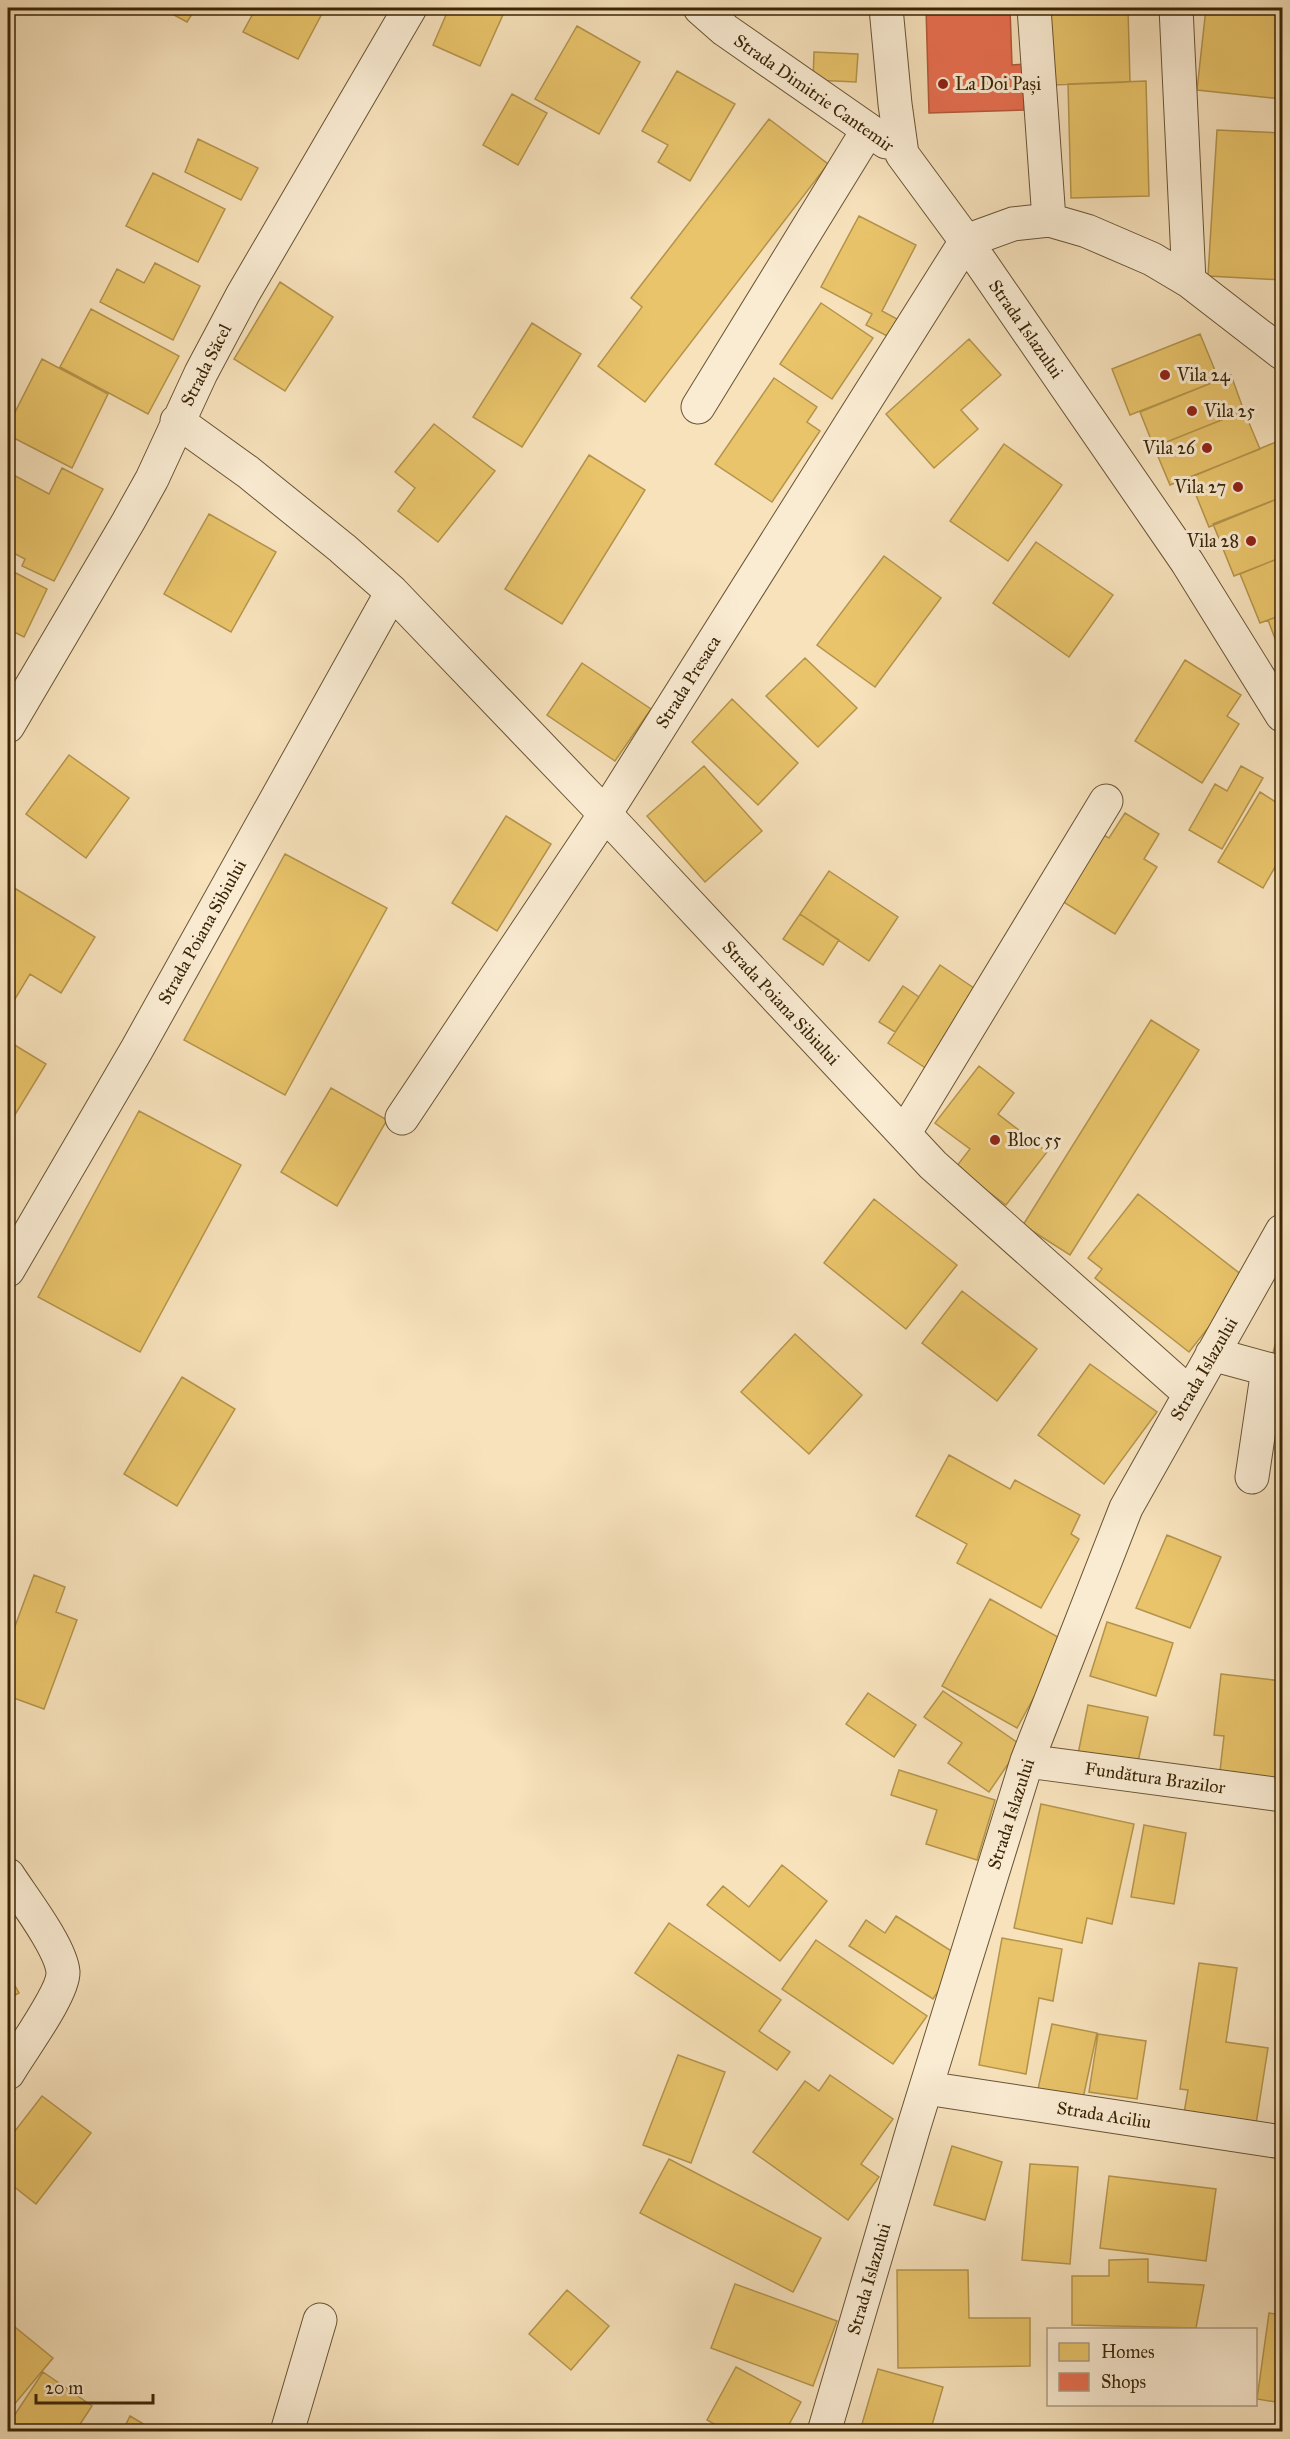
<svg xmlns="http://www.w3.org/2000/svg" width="1290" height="2439" viewBox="0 0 1290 2439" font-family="'IM FELL Great Primer',serif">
	<rect width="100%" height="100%" fill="#f7e2bc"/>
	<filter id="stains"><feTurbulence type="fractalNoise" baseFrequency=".00333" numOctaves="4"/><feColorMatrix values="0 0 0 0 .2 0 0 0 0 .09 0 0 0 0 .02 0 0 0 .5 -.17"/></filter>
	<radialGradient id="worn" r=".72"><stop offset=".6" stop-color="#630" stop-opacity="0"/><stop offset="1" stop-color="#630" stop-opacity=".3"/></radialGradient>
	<!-- homes -->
	<path fill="#e9c46a" stroke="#b4944c" stroke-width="1.5" d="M161,8H196L187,22Z
		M256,8H325L298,59L243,32Z
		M449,8H506L480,66L433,45Z
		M1050,8H1128L1130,82L1052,85Z
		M1206,8L1282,13V99L1197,90Z
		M577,26L640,62L599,134L535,99Z
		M814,52L858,54L856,82L813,80Z
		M677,71L735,104L690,181L658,162L668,145L642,131Z
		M1146,81L1149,196L1071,198L1068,84Z
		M512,94L547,113L518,165L483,145Z
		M769,119L828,164L645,402L598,366L642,307L631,298Z
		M1217,130L1282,133V280L1208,276Z
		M198,139L258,168L241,200L185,172Z
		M153,173L225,209L198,262L126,226Z
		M859,216L916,245L882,311L899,320L889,337L866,325L872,314L821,287Z
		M155,263L200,286L173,340L100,302L117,269L144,283Z
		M280,282L333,317L285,391L234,359Z
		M821,303L873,338L832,399L780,364Z
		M91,309L179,356L148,414L60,367Z
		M532,323L581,354L522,447L473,417Z
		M1200,334L1219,380L1130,415L1112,369Z
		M969,339L1001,375L961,410L978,429L934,468L886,414Z
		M42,359L108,394L72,468L8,435V426Z
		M1231,375L1244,411L1154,447L1140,412Z
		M774,378L817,407L807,422L820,431L772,502L715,464Z
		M1244,411L1260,449L1170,485L1154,447Z
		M434,424L495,471L438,542L398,511L415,488L395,472Z
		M1276,442L1282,458V497L1209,527L1189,478Z
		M1004,444L1062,485L1008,561L950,521Z
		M589,455L645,490L562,624L505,589Z
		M62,468L103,489L54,581L22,566L25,559L8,550V472L49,494Z
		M1282,497V557L1234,576L1213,524Z
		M209,514L276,552L231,632L164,594Z
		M1036,542L1113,595L1069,657L993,603Z
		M884,556L941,598L875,687L817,645Z
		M1282,557V615L1260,623L1240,574Z
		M8,569L47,589L24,637L8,629Z
		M1282,615V657L1268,620Z
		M805,658L857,708L818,747L766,696Z
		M1185,660L1241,695L1227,716L1239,724L1202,783L1135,741Z
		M582,663L651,709L615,761L547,715Z
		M732,699L798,763L758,805L692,742Z
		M69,755L129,798L86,858L26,814Z
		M704,766L762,831L705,882L647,816Z
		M1241,766L1263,778L1222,849L1189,830L1215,784L1227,791Z
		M1260,792L1282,806V825L1276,837L1282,841V855L1263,888L1218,862Z
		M1125,813L1159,834L1144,859L1157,867L1115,934L1057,898L1098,832L1109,838Z
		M506,816L551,844L497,931L452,903Z
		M285,854L387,908L285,1095L184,1040Z
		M829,871L898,917L869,961L800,914Z
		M11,886L95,937L61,993L30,974L15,999L8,994V892Z
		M800,914L839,940L823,965L783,939Z
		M940,965L984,995L933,1073L888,1043Z
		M903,986L919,997L895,1032L879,1022Z
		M1151,1020L1199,1050L1070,1255L1023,1225Z
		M8,1041L46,1064L13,1118L8,1115Z
		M979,1066L1014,1093L998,1114L1047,1152L1006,1205L956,1167L970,1149L935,1123Z
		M331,1088L387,1120L337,1206L281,1172Z
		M139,1111L241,1165L140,1352L38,1297Z
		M1138,1194L1247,1279L1189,1352L1095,1278L1102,1269L1088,1258Z
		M874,1199L957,1265L906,1329L824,1263Z
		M962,1291L1037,1349L997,1401L922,1343Z
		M1282,1318V1364L1271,1361Z
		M795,1334L862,1395L809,1454L741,1392Z
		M1090,1364L1157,1412L1104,1484L1038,1435Z
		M182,1377L235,1409L177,1506L124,1474Z
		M949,1455L1010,1489L1015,1480L1080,1515L1071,1534L1079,1539L1041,1608L957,1563L967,1544L916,1516Z
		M1167,1535L1221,1557L1190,1628L1136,1608Z
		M34,1575L65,1587L56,1612L77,1620L44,1709L8,1696V1645Z
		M990,1599L1065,1641L1017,1728L942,1686Z
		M1107,1622L1173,1643L1156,1696L1090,1676Z
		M1221,1674L1282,1681V1788L1219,1780L1224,1736L1214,1735Z
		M943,1691L1021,1745L989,1792L948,1763L962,1743L924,1717Z
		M868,1693L916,1725L894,1757L846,1724Z
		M1088,1705L1148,1717L1137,1766L1078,1754Z
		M899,1770L995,1800L977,1860L926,1844L937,1810L891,1795Z
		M1041,1804L1134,1824L1112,1924L1087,1918L1082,1943L1014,1928Z
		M1144,1825L1186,1833L1174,1904L1131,1897Z
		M782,1865L827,1901L780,1961L707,1905L723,1886L749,1907Z
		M896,1916L961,1957L933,1999L849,1946L866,1920L885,1933Z
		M669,1923L781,2000L759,2031L790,2052L777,2070L635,1973Z
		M1002,1938L1062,1949L1053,2001L1039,1998L1026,2074L979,2065Z
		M816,1940L927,2016L893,2064L782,1989Z
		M1199,1963L1237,1968L1226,2042L1268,2048L1256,2124L1184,2113L1188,2090L1180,2089Z
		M8,1973L19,1993L8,1999Z
		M1052,2024L1097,2033L1082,2103L1037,2094Z
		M1098,2034L1146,2041L1137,2099L1089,2092Z
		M678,2055L725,2072L691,2163L643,2145Z
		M830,2075L893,2119L861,2164L879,2177L848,2220L753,2152L805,2081L819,2091Z
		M42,2096L91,2133L36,2204L8,2182V2140Z
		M952,2146L1002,2162L985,2220L934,2205Z
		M669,2159L821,2238L793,2292L640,2213Z
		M1030,2164L1078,2167L1070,2264L1022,2260Z
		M1109,2176L1216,2189L1206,2261L1100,2248Z
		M1148,2259V2282L1204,2285L1196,2328L1072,2325V2276H1109V2260Z
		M897,2270H968L969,2318H1030V2366L898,2368Z
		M735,2284L837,2321L813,2386L711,2348Z
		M567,2290L609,2326L571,2370L529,2334Z
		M1269,2313L1282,2315V2403L1257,2399Z
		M10,2323L53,2358L8,2412V2326Z
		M736,2367L801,2402L785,2432H728L707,2420Z
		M878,2369L943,2387L930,2432H887L862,2424Z
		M43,2372L92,2406L75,2432H8V2425Z
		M130,2416L157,2432H122Z"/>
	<!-- shops -->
	<path fill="#e76f51" stroke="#b3593a" stroke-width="1.5" d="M926,8H1010L1012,65L1023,64L1024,110L929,113Z"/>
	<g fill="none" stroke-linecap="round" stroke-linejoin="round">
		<defs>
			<path id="minor" d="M700,8L725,30L886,142
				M886,8L895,104L902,154L966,241L1187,562L1282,715
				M1034,8L1049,220
				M1176,8L1189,281
				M966,241L1013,224L1049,220L1087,231L1152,259L1189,281L1282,353
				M698,407L868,130
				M177,421L248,472L342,548L392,592L605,814L933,1165L1189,1393
				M8,726L128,522L152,479L201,373L243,294L410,8
				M402,1118L605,814L966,241
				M904,1134L1106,801
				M8,1270L137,1049L392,592
				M1212,1354L1282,1373
				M1252,1477L1268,1369
				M1027,1761L1282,1795
				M8,1875C22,1897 61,1947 63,1972C64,1993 20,2052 8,2073
				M926,2088L1282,2142
				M287,2432L320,2320
				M824,2432L914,2126L1027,1761L1126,1508L1282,1231"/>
		</defs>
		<!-- minor casing -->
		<use href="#minor" stroke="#695434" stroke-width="35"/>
		<!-- minor -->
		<use href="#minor" stroke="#faecd3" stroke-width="33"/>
	</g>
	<!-- markers -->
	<g fill="#8f2418" stroke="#faecd3" stroke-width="2">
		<circle cx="943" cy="84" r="6"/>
		<circle cx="1165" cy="375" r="6"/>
		<circle cx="1192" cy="411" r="6"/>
		<circle cx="1207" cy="448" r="6"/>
		<circle cx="1238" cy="487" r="6"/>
		<circle cx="1251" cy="541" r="6"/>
		<circle cx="995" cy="1140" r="6"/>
	</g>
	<g text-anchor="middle" stroke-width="6" stroke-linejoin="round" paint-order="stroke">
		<!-- poi labels -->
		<g font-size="18" fill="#3a2506" stroke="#faecd3" text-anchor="start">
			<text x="955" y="90">La Doi Pași</text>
			<text x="1177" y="381">Vila 24</text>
			<text x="1204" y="417">Vila 25</text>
			<text x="1195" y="454" text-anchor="end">Vila 26</text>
			<text x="1226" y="493" text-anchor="end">Vila 27</text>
			<text x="1239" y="547" text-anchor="end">Vila 28</text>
			<text x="1007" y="1146">Bloc 55</text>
		</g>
		<!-- street labels -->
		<g font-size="18" fill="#3a2506" stroke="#faecd3">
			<text transform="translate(814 93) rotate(35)" y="6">Strada Dimitrie Cantemir</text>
			<text transform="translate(1026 329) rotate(55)" y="6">Strada Islazului</text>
			<text transform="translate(206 365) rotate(-63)" y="6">Strada Săcel</text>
			<text transform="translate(688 682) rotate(-58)" y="6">Strada Presaca</text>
			<text transform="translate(202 932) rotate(-61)" y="6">Strada Poiana Sibiului</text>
			<text transform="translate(781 1003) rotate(47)" y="6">Strada Poiana Sibiului</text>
			<text transform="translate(1204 1369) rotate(-60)" y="6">Strada Islazului</text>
			<text transform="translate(1155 1778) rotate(8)" y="6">Fundătura Brazilor</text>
			<text transform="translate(1011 1814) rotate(-72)" y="6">Strada Islazului</text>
			<text transform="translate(1104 2115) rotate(9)" y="6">Strada Aciliu</text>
			<text transform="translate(869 2279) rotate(-74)" y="6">Strada Islazului</text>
		</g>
	</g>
	<!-- margin -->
	<rect width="1290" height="2439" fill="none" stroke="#f7e2bc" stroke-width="30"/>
	<rect x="9" y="9" width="1272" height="2421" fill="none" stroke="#3a2506" stroke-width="3"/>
	<rect x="15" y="15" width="1260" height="2409" fill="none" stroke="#3a2506" stroke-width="1.5"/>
	<!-- legend -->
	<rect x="1047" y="2328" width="210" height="78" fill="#faecd3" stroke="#ad9c81" stroke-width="1.5"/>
	<rect x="1059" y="2343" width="30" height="18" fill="#e9c46a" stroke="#ad9c81" stroke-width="1.5"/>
	<text x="1101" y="2358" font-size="18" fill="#3a2506">Homes</text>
	<rect x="1059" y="2373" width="30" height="18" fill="#e76f51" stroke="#ad9c81" stroke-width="1.5"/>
	<text x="1101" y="2388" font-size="18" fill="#3a2506">Shops</text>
	<!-- scale -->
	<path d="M36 2394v9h117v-9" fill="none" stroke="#3a2506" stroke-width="3"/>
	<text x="45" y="2394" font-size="18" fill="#3a2506" stroke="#faecd3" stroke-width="4.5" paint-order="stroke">20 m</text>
	<rect width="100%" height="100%" filter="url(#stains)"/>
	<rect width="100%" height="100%" fill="url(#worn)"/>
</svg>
